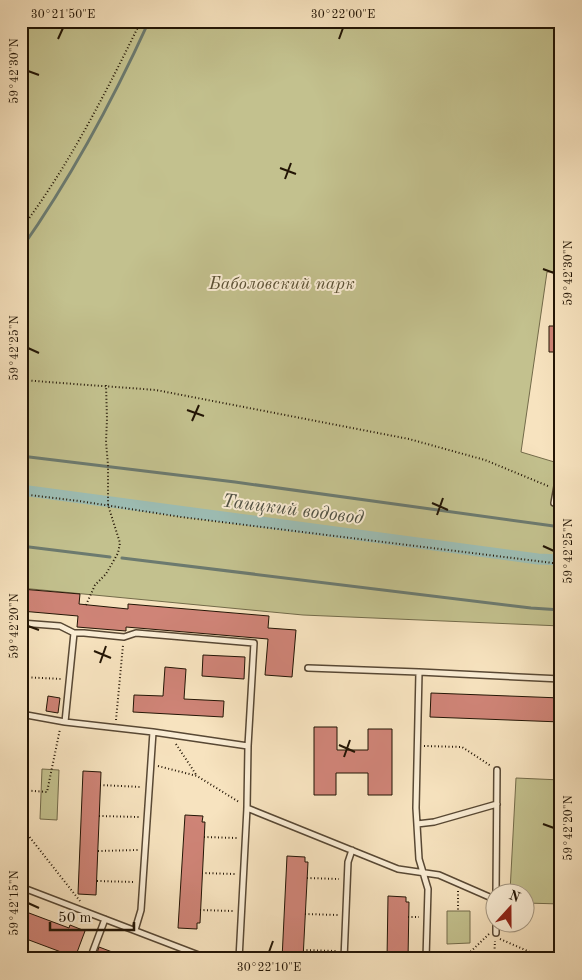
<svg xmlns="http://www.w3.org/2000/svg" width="582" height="980" viewBox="0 0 582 980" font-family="'Old Standard TT',serif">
	<rect width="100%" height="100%" fill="#f7e3bf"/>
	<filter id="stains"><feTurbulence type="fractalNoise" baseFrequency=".004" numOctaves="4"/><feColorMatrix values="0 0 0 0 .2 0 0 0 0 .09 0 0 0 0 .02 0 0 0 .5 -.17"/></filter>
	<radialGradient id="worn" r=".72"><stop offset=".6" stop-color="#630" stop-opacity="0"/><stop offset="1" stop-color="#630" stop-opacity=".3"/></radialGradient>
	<!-- green -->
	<path fill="#c3c18e" stroke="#736b4a" d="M21,21H561V271L547,272L521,452L561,464V626L303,615L21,588Z
		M42,769L59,770L57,820L40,819Z
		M516,778L561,780V904L525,903L524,892H510Z
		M447,911H470V943L447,944Z"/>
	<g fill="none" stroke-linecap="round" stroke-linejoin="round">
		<!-- stream -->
		<path stroke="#6c7a6f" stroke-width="3" d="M21,249C71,178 113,100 149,21
			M21,456L235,482L561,527
			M21,546L110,557
			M122,558L531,608L561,610"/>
		<!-- canal -->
		<path stroke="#9dbeb5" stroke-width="11" d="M21,490L538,559L561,560"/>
	</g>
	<!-- building -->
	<path fill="#cf8477" stroke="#231505" d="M549,326H561V352H549Z
		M21,589L80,594L79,604L128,609V604L269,616L268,628L296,630L292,677L265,675L268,639L126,627V631L77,627L78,616L21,611Z
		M203,655L245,657L244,679L202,676Z
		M165,667L186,669L184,699L224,701L223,717L133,712L134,695L163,696Z
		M431,693L561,698V722L430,717Z
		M48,696L60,698L58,713L46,711Z
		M314,727H337V750H368V729H392V795H368V773H336V795H314Z
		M83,771L101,772L96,895L78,894Z
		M185,815L203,816L202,822H205L200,923H197V929L178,928Z
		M287,856L305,857V862H308L303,959H282Z
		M388,896L406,897V902H409L408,959H387Z
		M21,910L69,928L70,925L85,931L76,955L70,952L69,955L21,937Z
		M99,947L128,958V959H95Z"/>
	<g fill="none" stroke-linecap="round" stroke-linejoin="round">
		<defs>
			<path id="service" d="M554,503L561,464
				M21,623L60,626L74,633H84L124,637L136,633L254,643L248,746
				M308,668L419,672
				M21,714L65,722L153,732L248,746L247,808L239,959
				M65,722L74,633
				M247,808L398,869L439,875L494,899
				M417,824L434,822L497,804
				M21,887L209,959
				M496,892L497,770
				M135,930L141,910L153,732
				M496,933V922
				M90,959L105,919
				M344,959L348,862L352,850
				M426,959L428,889L419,859L416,808L419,672L561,679"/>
		</defs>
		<!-- service casing -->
		<use href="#service" stroke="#584834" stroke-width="8"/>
		<!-- path -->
		<path stroke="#231505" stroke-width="2" stroke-dasharray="1 2.5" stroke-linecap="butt" d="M21,229C69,166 106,92 141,21
			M21,380L156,390L409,439L485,460L548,486
			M21,494L79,501L181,517L561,564
			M86,605L95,585L106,574L118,553L120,543L108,505V465L106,442L107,419L106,385
			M21,677L62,679
			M116,720L123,645
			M176,744L197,776
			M424,746L462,747L491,766
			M158,766L197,776L239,802
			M100,785L141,787
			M21,790L47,792L60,729
			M99,816L139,817
			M21,826L80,901
			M204,837L237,838
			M98,851L138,850
			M202,873L235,874
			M307,878L339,879
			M97,881L134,882
			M458,891V911
			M200,910L233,911
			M305,914L338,915
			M408,917H419
			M500,939L546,959
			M303,950L336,951
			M408,953H418
			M463,959L489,934
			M494,959L495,941"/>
		<!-- service -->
		<use href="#service" stroke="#faedd5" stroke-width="5"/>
	</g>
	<!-- ticks -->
	<path fill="none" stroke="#231505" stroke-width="2" d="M58,39L63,28M339,39L343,28M28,71L39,75M280,168L296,174M285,179L291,163M543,269L554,273M28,348L39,353M187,410L204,416M192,421L199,405M432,503L448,510M437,515L443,498M543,546L554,551M28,626L39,630M94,651L111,658M100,663L106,646M339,745L355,752M344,757L350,740M543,824L554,828M28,903L39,908M269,952L273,941"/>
	<g text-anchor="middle" stroke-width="4" stroke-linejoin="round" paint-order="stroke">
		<!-- park labels -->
		<g font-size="18" font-style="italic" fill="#5b5135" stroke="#faedd5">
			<text x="282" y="289">Баболовский парк</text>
		</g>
		<!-- water labels -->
		<g font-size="19" font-style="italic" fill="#4e5043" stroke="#faedd5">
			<text transform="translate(293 508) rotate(7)" y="7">Таицкий водовод</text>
		</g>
	</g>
	<!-- margin -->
	<rect width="582" height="980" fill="none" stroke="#f7e3bf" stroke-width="55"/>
	<!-- north arrow -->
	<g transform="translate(510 908) rotate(21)"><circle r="24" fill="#faedd5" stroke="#a49782"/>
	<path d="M0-4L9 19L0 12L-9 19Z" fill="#8f2418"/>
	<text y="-8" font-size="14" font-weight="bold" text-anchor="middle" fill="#231505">N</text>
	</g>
	<!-- scale -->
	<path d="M50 922v8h84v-8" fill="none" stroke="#231505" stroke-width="2.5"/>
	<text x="58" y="922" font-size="15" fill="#231505" stroke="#faedd5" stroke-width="4" paint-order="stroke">50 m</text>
	<rect x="28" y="28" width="526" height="924" fill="none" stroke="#231505" stroke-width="2"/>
	<g font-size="12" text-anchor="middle" fill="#231505">
		<text x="63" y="18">30°21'50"E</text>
		<text x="343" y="18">30°22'00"E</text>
		<text transform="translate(14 71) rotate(-90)" y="4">59°42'30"N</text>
		<text transform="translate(568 273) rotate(-90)" y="4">59°42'30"N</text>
		<text transform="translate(14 348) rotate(-90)" y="4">59°42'25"N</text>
		<text transform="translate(568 551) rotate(-90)" y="4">59°42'25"N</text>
		<text transform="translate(14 626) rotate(-90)" y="4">59°42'20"N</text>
		<text transform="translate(568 828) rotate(-90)" y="4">59°42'20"N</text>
		<text transform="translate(14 903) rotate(-90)" y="4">59°42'15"N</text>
		<text x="269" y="971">30°22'10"E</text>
	</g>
	<rect width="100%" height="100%" filter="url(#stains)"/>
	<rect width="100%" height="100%" fill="url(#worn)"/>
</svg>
